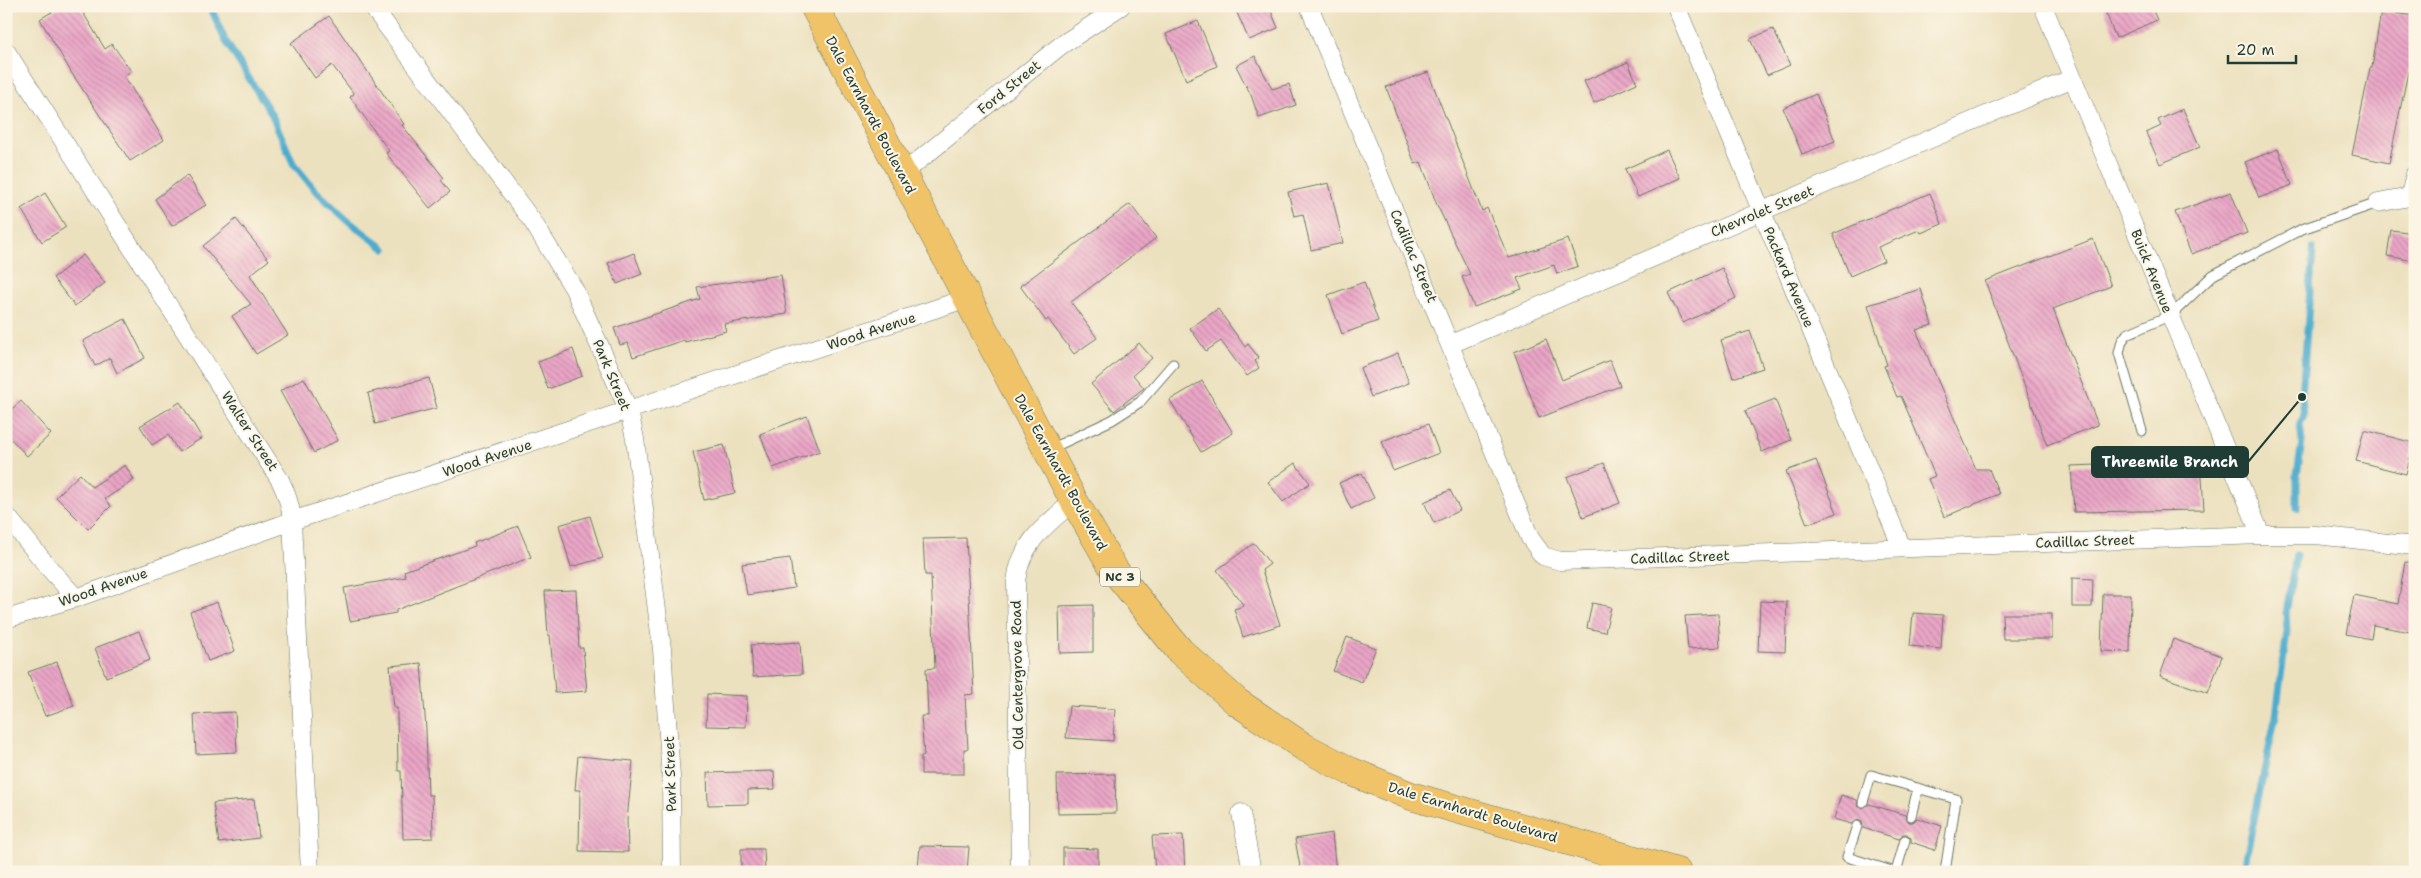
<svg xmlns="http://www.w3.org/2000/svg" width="2421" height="878" viewBox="0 0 2421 878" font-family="'Shantell Sans',sans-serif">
	<defs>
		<pattern id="building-back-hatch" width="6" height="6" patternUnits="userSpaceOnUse" patternTransform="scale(1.25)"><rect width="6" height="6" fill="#eba6c7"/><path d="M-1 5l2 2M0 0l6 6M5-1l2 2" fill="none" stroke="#be88a2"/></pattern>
	</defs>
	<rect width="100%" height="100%" fill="#fcf5e5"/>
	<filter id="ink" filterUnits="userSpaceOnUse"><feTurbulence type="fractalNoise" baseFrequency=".02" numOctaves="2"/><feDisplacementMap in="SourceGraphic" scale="10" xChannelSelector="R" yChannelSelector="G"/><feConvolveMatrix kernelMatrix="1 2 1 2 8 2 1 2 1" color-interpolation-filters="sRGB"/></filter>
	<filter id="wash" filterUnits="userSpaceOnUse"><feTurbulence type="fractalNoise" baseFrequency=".0096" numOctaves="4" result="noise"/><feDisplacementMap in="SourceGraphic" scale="20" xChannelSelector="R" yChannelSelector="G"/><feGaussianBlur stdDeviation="1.12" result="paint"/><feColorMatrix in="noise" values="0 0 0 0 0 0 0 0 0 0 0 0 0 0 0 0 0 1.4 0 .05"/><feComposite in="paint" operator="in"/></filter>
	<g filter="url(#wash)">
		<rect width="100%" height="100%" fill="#ece1bf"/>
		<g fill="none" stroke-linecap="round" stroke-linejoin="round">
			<!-- stream -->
			<path stroke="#4eaccd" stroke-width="7" d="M210,6L225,40L272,115L293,163L315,190L347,220L385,249
				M2297,508V475L2302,442L2300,423L2304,416L2302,397L2313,249
				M2243,872L2276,715L2287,631L2286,613L2296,555"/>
		</g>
		<g id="blocks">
			<!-- building -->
			<path fill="url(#building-back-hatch)" d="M62,6H79L105,49L112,44L131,71L124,76L164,140L130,161L71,72L40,19Z
				M1234,6H1269L1278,28L1249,40Z
				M2103,6H2151L2157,20L2116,38Z
				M2381,11L2415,16V48H2413L2389,163L2352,155L2370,68H2372Z
				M329,16L404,124L402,125L444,178L441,180L450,192L430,208L386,153L389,151L350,97L354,94L332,65L315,78L291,43Z
				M1198,21L1217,66L1186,80L1166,34Z
				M1773,29L1790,65L1767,75L1750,39Z
				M1255,56L1272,89L1289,84L1296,105L1259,118L1251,95L1236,66Z
				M1628,62L1637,83L1594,103L1584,81Z
				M1428,72L1482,211L1487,208L1509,258L1568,239L1578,266L1557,274L1554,265L1517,278L1522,289L1474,307L1462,277L1470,274L1437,205L1421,162L1415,164L1386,87Z
				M1816,94L1835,141L1802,154L1783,108Z
				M2183,109L2200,147L2160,164L2146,133L2161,126L2158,120Z
				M2278,149L2292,185L2259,198L2245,162Z
				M1667,150L1680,178L1638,197L1625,169Z
				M187,175L206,205L172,226L155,199Z
				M1329,183L1343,243L1311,250L1303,214L1294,216L1288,192Z
				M2231,192L2247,233L2191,254L2175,212Z
				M45,193L66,227L42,242L21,209Z
				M1930,193L1942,224L1921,233L1919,230L1878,247L1884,261L1850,276L1833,234Z
				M1130,204L1156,238L1071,302L1097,338L1074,354L1048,319L1046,321L1020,286Z
				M236,219L269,260L250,275L288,335L256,354L232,316L251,304L203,246Z
				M2391,230L2415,233V261L2387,256Z
				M2093,239L2111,286L2053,309L2098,425L2047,445L1985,281Z
				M634,253L642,274L617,284L608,263Z
				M83,255L105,283L75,306L53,278Z
				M1722,268L1736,298L1683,323L1668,293Z
				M781,275L787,314L724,324L726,331L685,342L684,340L633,357L628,343L620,345L614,328L700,299L697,287Z
				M1364,282L1378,321L1342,334L1328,295Z
				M1921,289L1932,325L1916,330L1976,469H1989L1999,494L1944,517L1928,479L1935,476L1901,396L1897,397L1884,366L1887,365L1868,305Z
				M1218,309L1245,347L1248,344L1259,358L1255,361L1259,368L1247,376L1221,341L1206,351L1190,328Z
				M125,319L145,358L117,373L110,358L95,366L83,341Z
				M1750,331L1763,368L1733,378L1721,340Z
				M1546,339L1562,380L1610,360L1620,386L1539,418L1514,352Z
				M1139,343L1152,358L1133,375L1144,388L1114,411L1091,384Z
				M573,349L582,376L548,389L538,362Z
				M1398,353L1409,383L1371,397L1360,368Z
				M304,378L338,440L314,453L280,391Z
				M429,378L437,408L375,424L368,393Z
				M1202,381L1233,433L1201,452L1170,400Z
				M1775,399L1791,440L1762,452L1745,411Z
				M21,401L51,434L27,456L6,434V414Z
				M180,402L202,438L179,452L168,435L152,445L140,426Z
				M807,416L820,451L773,468L760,434Z
				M1428,424L1439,453L1393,471L1382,441Z
				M2364,430L2414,443L2406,474L2356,461Z
				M724,445L735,493L704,500L693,452Z
				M1816,460L1837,513L1807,524L1786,471Z
				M2201,461L2204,510L2074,512L2071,466Z
				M1295,463L1310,483L1283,502L1268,482Z
				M1604,463L1620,503L1583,517L1567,477Z
				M125,465L134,480L105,499L111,506L88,529L56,497L80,474L92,487Z
				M1362,473L1374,498L1351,509L1339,483Z
				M1450,490L1460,510L1434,523L1424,502Z
				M590,516L603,558L571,567L559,525Z
				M518,526L531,557L396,610V613L350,621L344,588L406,577L404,571L475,546L474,543Z
				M966,538L974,694L965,695L968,749H964V774H921V756H924L921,716H928L926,669L935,668L931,575H925L923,539Z
				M1254,543L1270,564L1262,570L1280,625L1243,637L1234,609L1244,606L1217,570Z
				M790,558L794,588L747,595L742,564Z
				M2405,562L2415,563V633L2373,625L2371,639L2346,634L2354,595L2398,604Z
				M2072,578L2093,579L2092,607H2072Z
				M576,590L579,648H583L587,691L555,693L550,635H548L545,591Z
				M2103,594H2131L2130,652L2101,651Z
				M1760,601L1787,602L1785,652L1758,651Z
				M217,602L235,651L208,661L190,612Z
				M1592,603L1611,607L1605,632L1587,628Z
				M1093,605V652L1060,653L1059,606Z
				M1913,613L1943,615L1941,649L1910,646Z
				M1718,614L1720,647L1688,649L1685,616Z
				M2002,614H2052V639H2003Z
				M139,631L150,660L106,677L95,648Z
				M1347,637L1376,648L1362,682L1333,671Z
				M2173,639L2222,656L2208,693L2160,676Z
				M800,642L802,674L753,677L751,645Z
				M57,662L74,706L45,716L28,672Z
				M421,663L426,729L428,795H432L433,838L403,839L401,771H398L397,708H394L390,666Z
				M707,694L747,696L746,727L706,726Z
				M1069,706L1115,709L1113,741L1066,738Z
				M235,712L237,752L196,754L194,714Z
				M578,756L633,761L627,820L628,852L579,851L580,790H575Z
				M774,771L775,789L748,790V804L708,805L707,773Z
				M1115,774L1116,813L1058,814L1057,775Z
				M1841,795L1857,800L1858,806L1862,808L1869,804L1905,815L1909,822H1913L1917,818L1942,826L1935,850L1911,842V838L1907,834H1903L1899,839L1863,828L1862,822L1858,820L1851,824L1834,819Z
				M254,799L259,838L219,843L213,803Z
				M1332,833L1336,872H1301L1295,839Z
				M1183,835L1185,872H1155L1152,836Z
				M920,846L969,847L967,871L918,867Z
				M1063,848L1098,849V872H1063Z
				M741,849H764L765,872H741Z"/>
		</g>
	</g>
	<g filter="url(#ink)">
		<use href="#blocks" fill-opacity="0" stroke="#677665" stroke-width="1"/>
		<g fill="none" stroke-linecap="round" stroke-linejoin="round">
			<defs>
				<path id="lane" d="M2142,431L2119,353L2122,341L2127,334L2171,315L2213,275L2302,229L2378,203
					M1050,449L1112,420L1140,402L1173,364
					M1863,802L1871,775L1956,799L1945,872
					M1911,816L1918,788
					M1857,826L1847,857L1895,872
					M1896,872L1905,840"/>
				<path id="street" d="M372,6L533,222L574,289L629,411L635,439L662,649L671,777L672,872
					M1309,6L1530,538L1543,556L1560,561L2261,535H2316L2415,546
					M1676,6L1902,548
					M2043,6L2261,535
					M6,51L280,480C287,494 291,506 292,521L310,872
					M902,174L1060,46L1121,6
					M2410,196L2415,174
					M2378,203L2415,196
					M1451,344L2073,78
					M6,515L49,568L76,598
					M6,619L76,598L292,521L968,298
					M1241,813L1252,872
					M1020,872L1016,581C1021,542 1046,525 1074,501"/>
				<path id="primary" d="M814,6L1074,501L1115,571L1180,651L1237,702L1304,747L1350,771L1411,796L1677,872"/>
			</defs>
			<!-- lane casing -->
			<use href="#lane" stroke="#677665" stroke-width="11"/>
			<!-- street casing -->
			<use href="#street" stroke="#677665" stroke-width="19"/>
			<!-- primary casing -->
			<use href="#primary" stroke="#677665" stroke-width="29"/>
			<!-- lane -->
			<use href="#lane" stroke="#fff" stroke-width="9"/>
			<!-- street -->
			<use href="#street" stroke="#fff" stroke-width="18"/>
			<!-- primary -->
			<use href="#primary" stroke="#f0c369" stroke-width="28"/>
		</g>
	</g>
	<g text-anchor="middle" stroke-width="4" stroke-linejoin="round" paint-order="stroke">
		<!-- shield labels -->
		<rect fill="#fcf5e5" stroke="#617469" stroke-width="1" x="1100" y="567.5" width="40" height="19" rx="4"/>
		<g font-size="12" font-weight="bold" fill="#1f3d34">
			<text x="1120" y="581">NC 3</text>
		</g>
		<!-- street labels -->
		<g font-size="14" fill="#1f3d34" stroke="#fcf5e5">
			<text transform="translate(1009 87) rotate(-39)" y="5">Ford Street</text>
			<text transform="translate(871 115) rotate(62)" y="5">Dale Earnhardt Boulevard</text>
			<text transform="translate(1762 211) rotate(-23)" y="5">Chevrolet Street</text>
			<text transform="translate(1414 256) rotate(67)" y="5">Cadillac Street</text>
			<text transform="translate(2152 271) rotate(68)" y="5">Buick Avenue</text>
			<text transform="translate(1789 277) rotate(67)" y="5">Packard Avenue</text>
			<text transform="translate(871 331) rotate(-18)" y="5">Wood Avenue</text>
			<text transform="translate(612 375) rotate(67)" y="5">Park Street</text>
			<text transform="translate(250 431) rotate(57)" y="5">Walter Street</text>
			<text transform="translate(487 458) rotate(-18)" y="5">Wood Avenue</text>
			<text transform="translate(1061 472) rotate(61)" y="5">Dale Earnhardt Boulevard</text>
			<text transform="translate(2085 541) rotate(-2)" y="5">Cadillac Street</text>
			<text transform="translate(1680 557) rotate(-2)" y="5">Cadillac Street</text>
			<text transform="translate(103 587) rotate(-19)" y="5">Wood Avenue</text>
			<text transform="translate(1017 675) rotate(-91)" y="5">Old Centergrove Road</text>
			<text transform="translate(670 774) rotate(-92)" y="5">Park Street</text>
			<text transform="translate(1473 812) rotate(17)" y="5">Dale Earnhardt Boulevard</text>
		</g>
	</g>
	<!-- callouts -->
	<path fill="none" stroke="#1f3d34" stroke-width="2" d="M2302 397L2248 462"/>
	<circle fill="#1f3d34" stroke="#fcf5e5" stroke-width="2" cx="2302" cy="397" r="5"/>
	<rect fill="#1f3d34" stroke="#1f3d34" stroke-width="2" x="2092" y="447" width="156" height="30" rx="5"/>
	<g font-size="15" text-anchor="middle" font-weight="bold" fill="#fff">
		<text x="2170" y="467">Threemile Branch</text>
	</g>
	<!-- margin -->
	<rect width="2421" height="878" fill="none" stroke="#fcf5e5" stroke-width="25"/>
	<!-- scale -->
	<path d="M2228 55v8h68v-8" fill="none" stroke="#1f3d34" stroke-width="2.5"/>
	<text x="2236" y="55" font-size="15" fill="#1f3d34" stroke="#fcf5e5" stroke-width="4" paint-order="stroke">20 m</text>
</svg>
